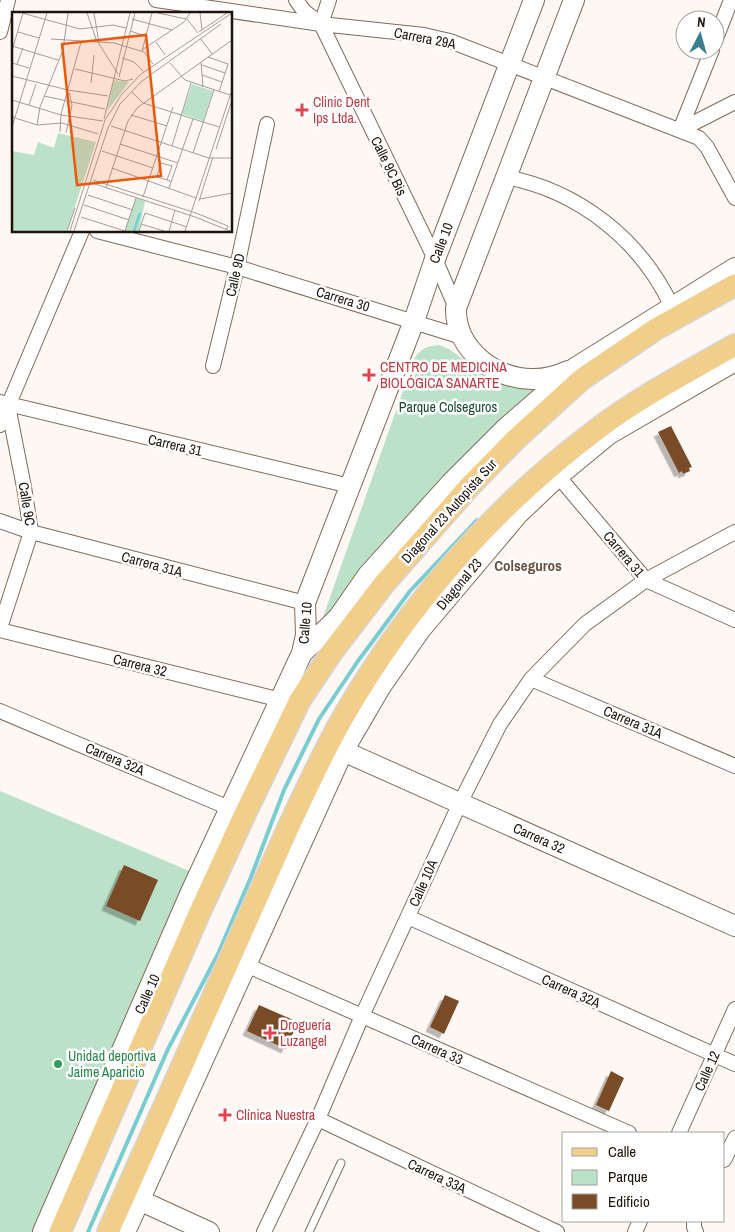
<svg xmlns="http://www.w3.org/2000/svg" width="735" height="1232" viewBox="0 0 735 1232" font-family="'Archivo Narrow',sans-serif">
	<defs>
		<filter id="shadow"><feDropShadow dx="-4.5" dy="4.5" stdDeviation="0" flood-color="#0004"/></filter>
	</defs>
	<rect width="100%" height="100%" fill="#fef8f4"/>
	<!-- green -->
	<path fill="#bbe1c9" d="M439,345L449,349L482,373L541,386L327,619L323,617L415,357C422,348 428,346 439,345Z
		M0,791L199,875L43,1232H0Z"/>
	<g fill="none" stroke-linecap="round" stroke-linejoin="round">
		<!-- stream -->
		<path stroke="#7accd3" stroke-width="4" d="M88,1232L168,1049L218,954L251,877L284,790L319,719L358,661L410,591L477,520"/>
	</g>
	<!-- building -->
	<path fill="#794b26" filter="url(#shadow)" d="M671,426L692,467L689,468L690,471L683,474L682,471L679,473L658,432Z
		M124,865L158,880L140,921L106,906Z
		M445,995L459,1001L444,1034L430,1027Z
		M259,1005L298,1022L286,1049L247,1031Z
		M611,1071L624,1078L609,1111L596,1105Z"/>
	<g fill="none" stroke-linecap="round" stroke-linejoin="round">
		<defs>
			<path id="lane" d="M309,1232L341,1163"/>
			<path id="street" d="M156,0L321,24L424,35L450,41L699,138L707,147L735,198
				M296,0L304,11L321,24L435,259L456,308
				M321,24L329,0
				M0,32L8,0
				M715,41L731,0
				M680,130L712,50
				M680,130L735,102
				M506,177C579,191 641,240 672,307
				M97,231L237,267L462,337
				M213,366L237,267L267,124
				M0,402L350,486
				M0,425L82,231
				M558,476L646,580L735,620
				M0,521L31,532L305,603
				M0,628L31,532L24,487L8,406
				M0,630L281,700
				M531,679L735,766
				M0,711L229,808
				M408,917L735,1064
				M246,965L629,1133
				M318,1119L557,1232
				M679,1133L735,1009
				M724,1160L735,1138
				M694,1221V1227L696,1232
				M264,1232L318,1119L362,1016L460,803L500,724L531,679L585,624L646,580L735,532
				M635,1232L640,1221"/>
			<path id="secondary" d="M568,371C557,376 546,379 534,379C495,380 455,349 456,308L574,0
				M302,653L338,618L368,575L451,483L506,428L575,368L735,268
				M343,751L735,926
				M139,1200L209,1232
				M43,1232L191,892L302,653L306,635L305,603L414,321L435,259L534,0
				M125,1232L343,751L381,686L420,630L518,514L558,476L609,434L735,361"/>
			<path id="primary" d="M60,1232L199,914L245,814L300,700L332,652L384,584L470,486L515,440L582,379L656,329L735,285
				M108,1232L289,826C307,788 324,750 345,714C408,605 495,506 596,430C639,397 688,372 735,345"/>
		</defs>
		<!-- lane casing -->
		<use href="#lane" stroke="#826a58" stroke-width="9"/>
		<!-- street casing -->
		<use href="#street" stroke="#826a58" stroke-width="16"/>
		<!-- secondary casing -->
		<use href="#secondary" stroke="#826a58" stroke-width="22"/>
		<!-- primary casing -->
		<use href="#primary" stroke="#d6d5d3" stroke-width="24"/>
		<!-- lane -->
		<use href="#lane" stroke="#fff" stroke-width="7"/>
		<!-- street -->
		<use href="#street" stroke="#fff" stroke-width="14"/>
		<!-- secondary -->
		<use href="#secondary" stroke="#fff" stroke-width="20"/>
		<!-- primary -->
		<use href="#primary" stroke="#f2ce8b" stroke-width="21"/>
	</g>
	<!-- markers -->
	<g fill="#e0444e" stroke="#fff" stroke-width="2">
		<path d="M299.5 102.5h5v5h5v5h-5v5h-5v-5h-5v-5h5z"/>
		<path d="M366.5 367.5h5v5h5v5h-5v5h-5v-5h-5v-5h5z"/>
		<path d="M267.5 1025.5h5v5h5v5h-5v5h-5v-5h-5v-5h5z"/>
		<path d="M222.5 1107.5h5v5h5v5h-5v5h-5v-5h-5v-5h5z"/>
	</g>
	<circle fill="#2e9e5b" stroke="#fff" stroke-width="2" cx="58" cy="1064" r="5"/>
	<g text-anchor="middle" stroke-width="5" stroke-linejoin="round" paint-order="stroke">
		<!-- street labels -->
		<g font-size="14" fill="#1c130c" stroke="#fff">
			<text transform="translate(425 38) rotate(11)" y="5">Carrera 29A</text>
			<text transform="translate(389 166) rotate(64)" y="5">Calle 9C Bis</text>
			<text transform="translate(441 243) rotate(-69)" y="5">Calle 10</text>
			<text transform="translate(235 275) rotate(-77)" y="5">Calle 9D</text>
			<text transform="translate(343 299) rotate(17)" y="5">Carrera 30</text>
			<text transform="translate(175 445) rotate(13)" y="5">Carrera 31</text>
			<text transform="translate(27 504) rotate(81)" y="5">Calle 9C</text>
			<text transform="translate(449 511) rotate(-48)" y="5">Diagonal 23 Autopista Sur</text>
			<text transform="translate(624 554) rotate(50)" y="5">Carrera 31</text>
			<text transform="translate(152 564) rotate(15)" y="5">Carrera 31A</text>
			<text transform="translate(459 584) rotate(-50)" y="5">Diagonal 23</text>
			<text transform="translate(305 623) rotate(-85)" y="5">Calle 10</text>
			<text transform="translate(140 665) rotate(14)" y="5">Carrera 32</text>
			<text transform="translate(633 722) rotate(23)" y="5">Carrera 31A</text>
			<text transform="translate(115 759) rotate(23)" y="5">Carrera 32A</text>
			<text transform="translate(539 838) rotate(24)" y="5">Carrera 32</text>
			<text transform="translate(423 883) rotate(-66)" y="5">Calle 10A</text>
			<text transform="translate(571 991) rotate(24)" y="5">Carrera 32A</text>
			<text transform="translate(147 994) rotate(-66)" y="5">Calle 10</text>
			<text transform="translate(437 1049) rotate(24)" y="5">Carrera 33</text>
			<text transform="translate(707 1071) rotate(-66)" y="5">Calle 12</text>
			<text transform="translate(437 1176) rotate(25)" y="5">Carrera 33A</text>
		</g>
		<!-- health labels -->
		<g font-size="14" fill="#be3a42" stroke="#fff" text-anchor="start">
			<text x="313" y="107">Clinic Dent<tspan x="313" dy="16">Ips Ltda.</tspan></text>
			<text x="380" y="372">CENTRO DE MEDICINA<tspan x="380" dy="16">BIOLÓGICA SANARTE</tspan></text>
			<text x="280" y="1030">Droguería<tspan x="280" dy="16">Luzangel</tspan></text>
			<text x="236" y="1120">Clínica Nuestra</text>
		</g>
		<!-- park labels -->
		<g font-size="14" fill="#194830" stroke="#fff">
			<text x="448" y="412">Parque Colseguros</text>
		</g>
		<!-- leisure labels -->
		<g font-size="14" fill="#27864d" stroke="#fff" text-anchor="start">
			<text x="68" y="1061">Unidad deportiva<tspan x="68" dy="16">Jaime Aparicio</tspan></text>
		</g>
		<!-- neighbourhood labels -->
		<g font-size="15" font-weight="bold" fill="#695241" stroke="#fff">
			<text x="528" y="571">Colseguros</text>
		</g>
	</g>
	<!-- overview -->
	<g transform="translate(12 12)">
		<rect width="220" height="220" fill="#fef8f4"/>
		<path d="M102,68L117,70L95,99ZM180,72L201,79L191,109L170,102ZM46,121L84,130L55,219H0V139L22,143L26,130L42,136ZM124,186L133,189L127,219H113Z" fill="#bbe1c9"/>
		<path fill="none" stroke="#7accd3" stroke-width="2.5" d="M122,219L128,201"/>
		<path fill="none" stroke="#a49c97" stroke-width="1" d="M10,1L68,17L101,13L114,16M75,1L84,27L106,62M82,1L87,31M146,1L174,7M188,1L190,18M120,7L160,18M175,7L186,21M118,19L134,24M6,20L27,26M187,20L215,1M39,27L102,31L132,40L141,52M189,27L200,42M144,30L153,43M0,34L46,48M130,38L172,10L178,1M0,39L11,1M130,39L140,1M196,45L216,52L207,80M110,46L122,50L131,59M189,50L191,75M0,51L17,56M158,51L173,68L218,83M5,52L11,36M190,53L213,61M63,57L113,69L121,67M190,63L210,70M0,64L56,78L96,84M107,65L123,1M79,71L82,43M120,80L131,91L207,115M32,84L93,97M0,88L49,103L91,109M17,93L24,72M119,103L155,114M0,105L25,113L50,111L86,122M92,107L118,1M25,113L28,95L51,38L56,1M99,114L197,146H220M0,115L35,1M48,120L49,102L69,30M54,121L60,93L57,80M108,132L166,151M160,134L179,71M204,137L220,88M90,139L141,156M181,141L202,78M100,156L184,186M81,168L184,201L216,214L214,218M155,168L160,154L149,151L145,164V165L155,168L158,169L159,170M80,171L183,205L218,219M94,176L116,109L125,96L220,28M157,176L181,107M76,183L121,198M131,185L161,95M188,187L220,181M187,189L201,145M72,193L117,208M69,205L113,219M129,212L152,219M55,219L63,196M58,219L93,108L110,82L129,62L220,1M62,219L96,116L108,92L130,69L209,12M113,219L124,186M127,219L133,201L175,215M157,219L163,198M173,219L220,78"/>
		<path fill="#e8590c" fill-opacity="0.15" stroke="#e8590c" stroke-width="2.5" d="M134,23L149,164L65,173L50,32Z"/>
		<rect width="220" height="220" fill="none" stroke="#1c130c" stroke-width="2.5"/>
	</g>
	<!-- legend -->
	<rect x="562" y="1132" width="162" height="90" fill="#ffffff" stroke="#a4a19e"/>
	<rect x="572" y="1148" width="25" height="8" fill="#f2ce8b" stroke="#a4a19e"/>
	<text x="608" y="1157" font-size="15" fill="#1c130c">Calle</text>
	<rect x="572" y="1170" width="25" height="15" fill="#bbe1c9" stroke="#a4a19e"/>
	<text x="608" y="1182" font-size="15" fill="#1c130c">Parque</text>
	<rect x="572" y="1194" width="25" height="15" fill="#794b26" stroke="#a4a19e"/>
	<text x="608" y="1207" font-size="15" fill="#1c130c">Edificio</text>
	<!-- north arrow -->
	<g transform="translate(700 35) rotate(6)"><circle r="24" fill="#ffffff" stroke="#a4a19e"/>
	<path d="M0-4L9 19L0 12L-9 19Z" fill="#3b7e8f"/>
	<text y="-8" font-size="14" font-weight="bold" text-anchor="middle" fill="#1c130c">N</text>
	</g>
</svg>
